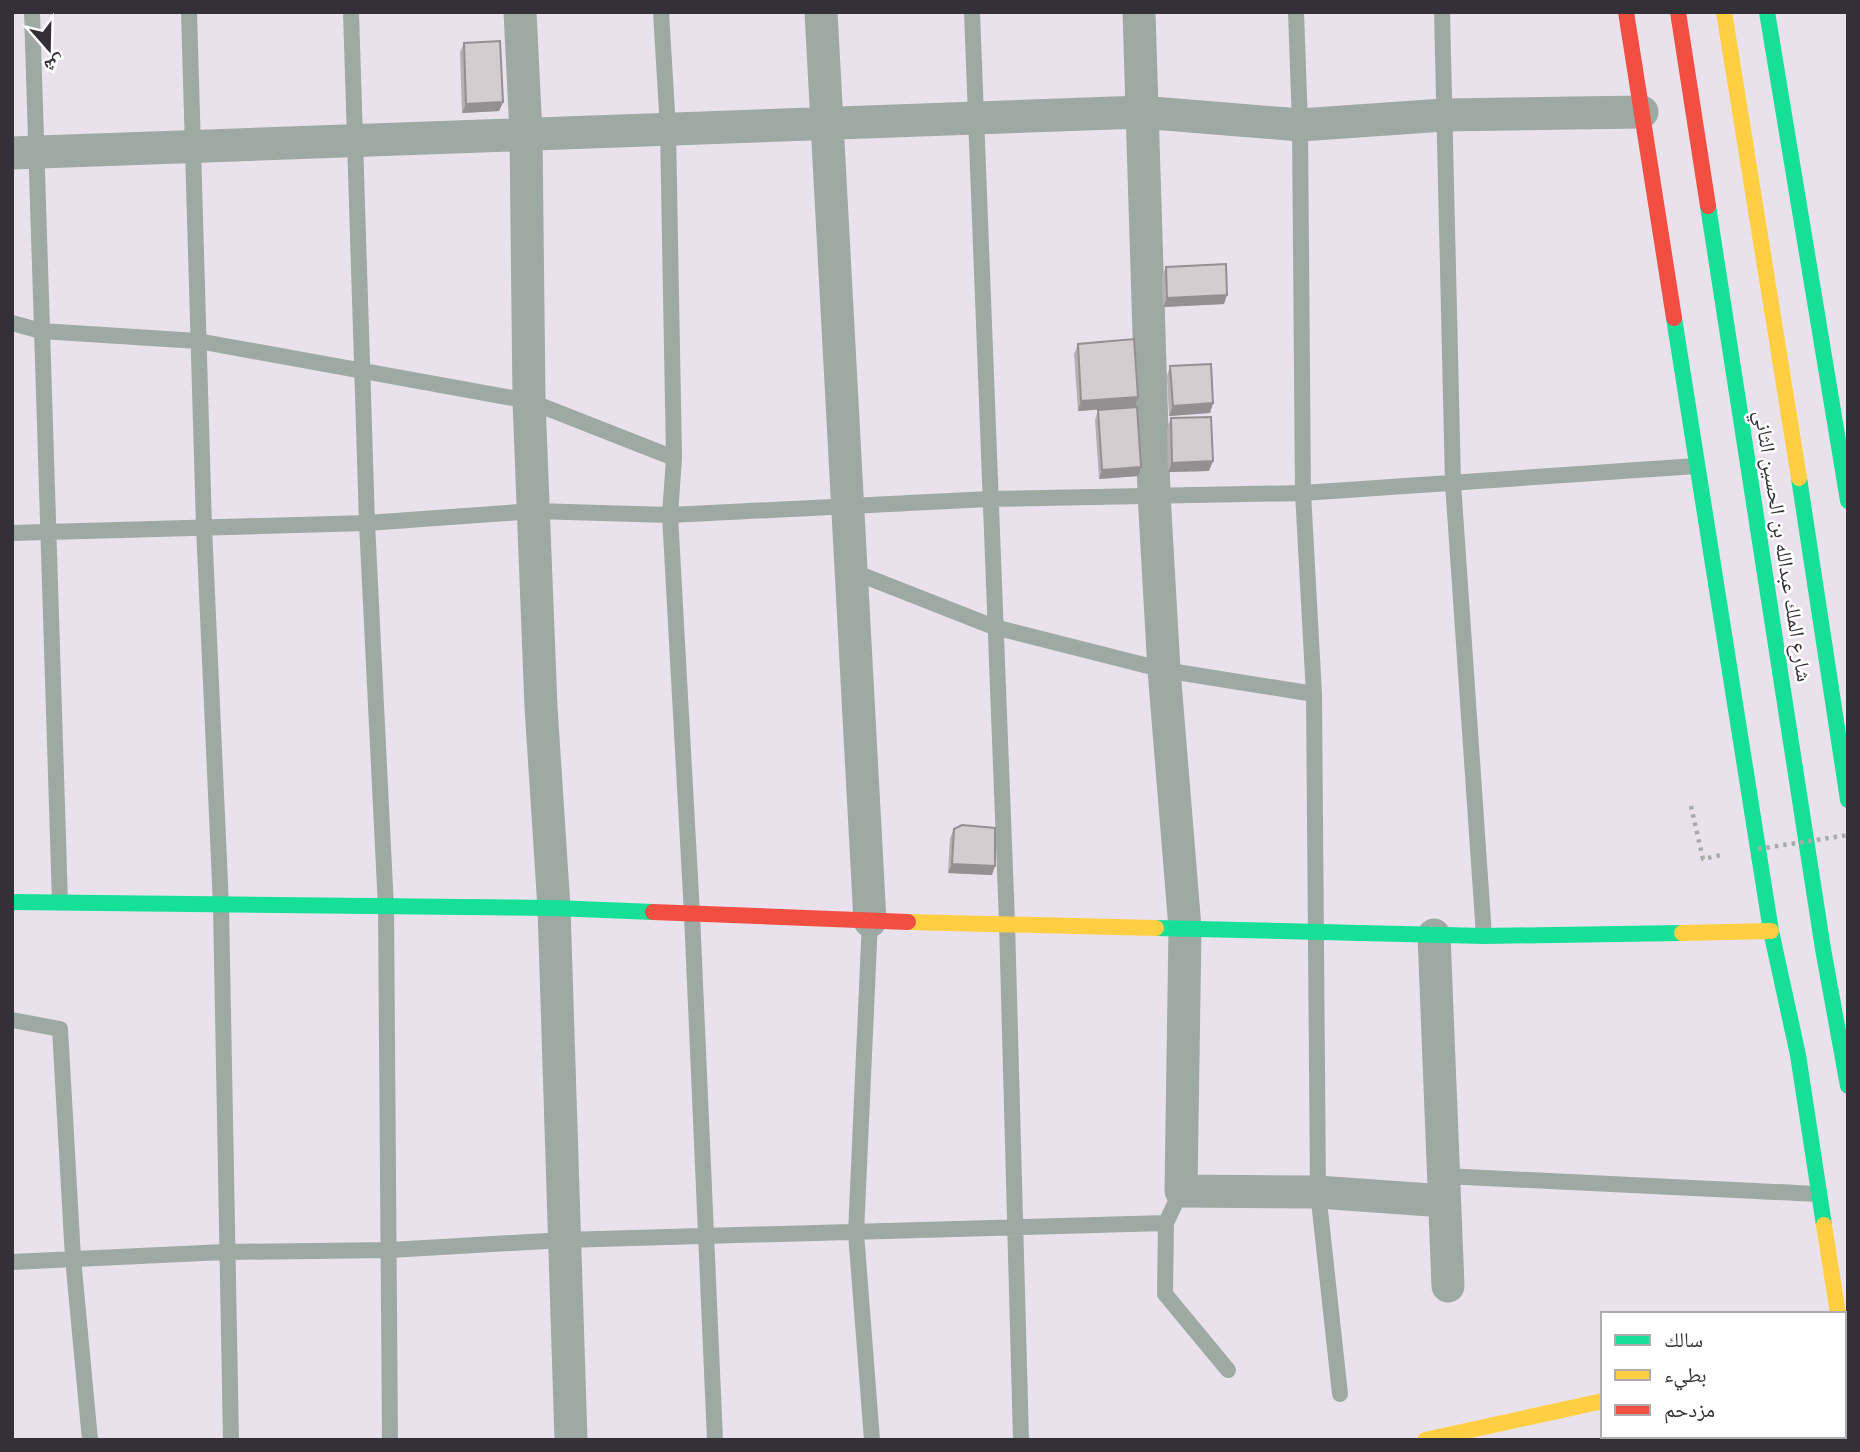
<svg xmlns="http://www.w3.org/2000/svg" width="1860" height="1452" viewBox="0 0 1860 1452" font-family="Montserrat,'Noto Naskh Arabic',sans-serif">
	<rect width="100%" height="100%" fill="#e9e2ed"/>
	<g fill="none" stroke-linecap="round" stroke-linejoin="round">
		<!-- path -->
		<path stroke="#a7acaa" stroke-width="4.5" stroke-dasharray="3.5 5" stroke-linecap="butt" d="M1691,806L1703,859L1721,855"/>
		<!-- lane -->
		<path stroke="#9ea9a3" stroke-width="16" d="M32,12L60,902
			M189,12L204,527L221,905L231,1440
			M351,12L367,523L386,908L390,1440
			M661,12L668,129L674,458L670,515L692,914L715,1440
			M972,12L1007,922L1021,1440
			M1296,12L1300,125L1303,493L1314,694L1318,1192L1340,1394
			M1442,12L1453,483L1484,936
			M12,323L41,331L198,341L529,401L674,458
			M12,533L367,523L534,511L670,515L989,499L1303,493L1696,466
			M849,570L994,627L1164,670L1314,694
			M870,921L856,1233L872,1440
			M12,1020L60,1029L73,1258L90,1440
			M1444,1176L1818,1194
			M1181,1191L1166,1223L1165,1294L1228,1370
			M12,1262L225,1252L390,1250L563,1240L1166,1223"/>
		<!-- street -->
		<path stroke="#9ea9a3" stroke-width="33" d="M520,12L526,133L529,401L541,707L554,908L571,1440
			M821,12L870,921
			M1139,12L1154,494L1164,670L1185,928L1181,1191L1318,1192L1444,1201
			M12,153L1141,112L1300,125L1444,115L1642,112
			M1434,935L1448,1286
			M1711,1436L1712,1440"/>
		<!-- fast -->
		<path stroke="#16e098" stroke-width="16" d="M1767,12L1848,501
			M1708,206L1823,949L1848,1086
			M1674,318L1771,931L1798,1055L1824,1225
			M1799,478L1848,800
			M12,902L554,908L653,912
			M1156,928L1484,936L1682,933"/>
		<!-- slow -->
		<path stroke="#ffcf43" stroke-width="16" d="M1724,12L1799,478
			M908,922L1156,928
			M1682,933L1771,931
			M1824,1225L1838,1314
			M1425,1440L1603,1401"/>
		<!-- jam -->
		<path stroke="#f24e42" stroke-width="16" d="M1626,12L1674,318
			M1678,12L1708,206
			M653,912L908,922
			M1844,1353L1848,1371"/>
		<!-- path-bridge -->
		<path stroke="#a7acaa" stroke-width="4.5" stroke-dasharray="3.5 5" stroke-linecap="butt" d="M1758,849L1848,835"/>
	</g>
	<!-- wall -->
	<path fill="#b6b0b3" d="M464,43L503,102L499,111L462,113L460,52Z
		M1166,267L1224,304L1163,307L1162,276Z
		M1078,344L1135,407L1078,411L1074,354Z
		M1170,366L1213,403L1210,413L1169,416L1167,376Z
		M1098,410L1138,476L1099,479L1095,420Z
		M1171,418L1209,471L1168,472L1167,428Z
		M954,829L992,875L948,873L950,838Z"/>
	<!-- shaded-wall -->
	<path fill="#949092" d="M503,102L499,111L462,113L466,104Z
		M1227,295L1224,304L1163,307L1167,298Z
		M1138,397L1135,407L1078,411L1081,401Z
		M1213,403L1210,413L1169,416L1173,406Z
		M1213,461L1209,471L1168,472L1172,463Z
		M1141,467L1138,476L1099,479L1102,470Z
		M952,864L995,866L992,875L948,873Z"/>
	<!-- building -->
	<path fill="#d4cdd0" stroke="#949092" stroke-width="2" d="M500,41L503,102L466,104L464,43Z
		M1226,264L1227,295L1167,298L1166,267Z
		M1134,339L1138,397L1081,401L1078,344Z
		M1211,364L1213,403L1173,406L1170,366Z
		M1137,407L1141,467L1102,470L1098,410Z
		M1211,417L1213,461L1172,463L1171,418Z
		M962,825L995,828V866L952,864L954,829Z"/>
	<g text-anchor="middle" stroke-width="5" stroke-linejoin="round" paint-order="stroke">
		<!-- street labels -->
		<g font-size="21" fill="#343037" stroke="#fff">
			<text transform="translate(1783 546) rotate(81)" y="7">شارع الملك عبدالله بن الحسين الثاني</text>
		</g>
	</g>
	<!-- border -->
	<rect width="1860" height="1452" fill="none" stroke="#343037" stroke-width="28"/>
	<!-- legend -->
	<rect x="1601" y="1312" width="245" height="126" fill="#ffffff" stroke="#aeacaf" stroke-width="2"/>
	<rect x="1615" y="1335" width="35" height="10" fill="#16e098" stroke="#aeacaf" stroke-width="2"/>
	<text x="1664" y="1347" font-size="21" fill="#343037">سالك</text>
	<rect x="1615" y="1370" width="35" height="10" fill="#ffcf43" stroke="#aeacaf" stroke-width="2"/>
	<text x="1664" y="1382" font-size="21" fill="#343037">بطيء</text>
	<rect x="1615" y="1405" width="35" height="10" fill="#f24e42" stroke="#aeacaf" stroke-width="2"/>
	<text x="1664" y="1417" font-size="21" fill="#343037">مزدحم</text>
	<!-- north arrow -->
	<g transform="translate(49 49) rotate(160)" stroke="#ffffff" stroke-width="5" paint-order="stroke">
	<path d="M0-5L12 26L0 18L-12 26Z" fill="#343037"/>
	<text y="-10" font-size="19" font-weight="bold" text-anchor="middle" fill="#343037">ش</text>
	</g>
</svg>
